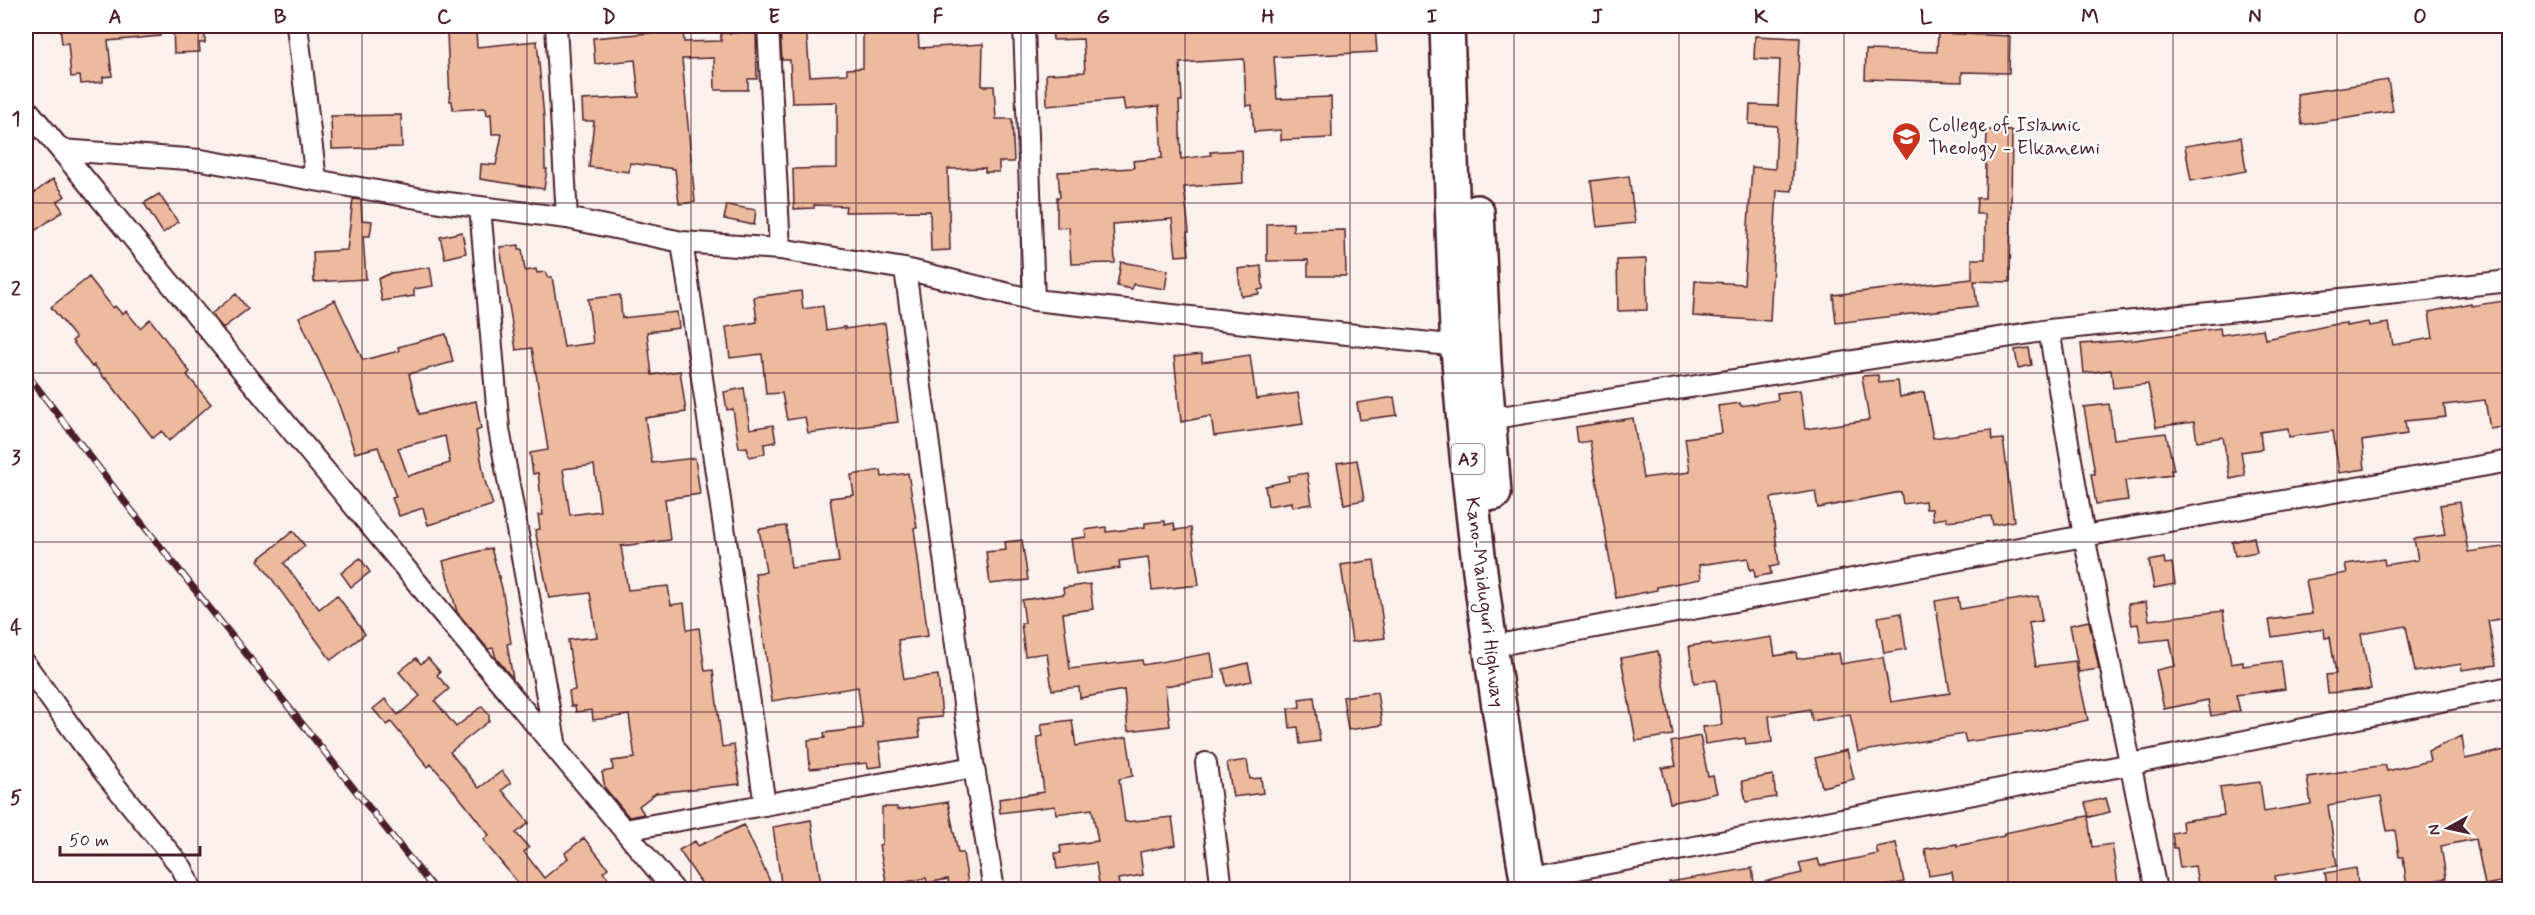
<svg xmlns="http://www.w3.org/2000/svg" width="2535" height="915" viewBox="0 0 2535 915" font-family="Mynerve,sans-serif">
	<rect width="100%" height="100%" fill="#fbf1ec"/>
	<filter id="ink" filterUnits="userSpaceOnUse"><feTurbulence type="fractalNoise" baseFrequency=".0167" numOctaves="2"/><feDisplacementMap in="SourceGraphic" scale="12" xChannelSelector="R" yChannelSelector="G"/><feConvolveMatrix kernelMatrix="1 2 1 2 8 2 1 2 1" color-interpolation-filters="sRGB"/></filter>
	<g filter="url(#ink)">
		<!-- building -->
		<path fill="#edba9e" stroke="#4a1f2b" stroke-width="1.5" fill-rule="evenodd" d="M60,26H159L160,36L108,41L112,76L103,77V82L81,84L80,76L71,77L68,43L62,44Z
			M173,26H205V43H199L200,52L174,53Z
			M736,26H752L753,31H756L757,79H748V90H715L714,58L682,59L695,202L679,204L675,169L630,163L629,172L589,167L594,121H583L582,100L639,97L635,60L595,64L593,38L683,30L684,42L721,41V33H736Z
			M806,26L810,76L847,74V69L863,68V26H896V32L918,31L919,48L983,44L982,86H994L996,119H1012L1014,162H999V172H985V168L948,169L950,250L931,251L930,211L845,212L846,206L814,205V208L794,209L793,169L837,168V102L792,103L790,60H782L780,29Z
			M1052,26H1375L1377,52L1274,57L1277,99L1331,97L1332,138L1281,140V130L1254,132L1252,105L1246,106L1244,59L1180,63L1182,101H1179L1181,159L1211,155L1210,152L1242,150L1243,183L1184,187L1189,232H1187L1189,255L1176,256L1172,219L1113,224L1115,263L1071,264L1069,227L1057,228V197H1060L1058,172L1134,168L1133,161L1162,158L1159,106L1125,110L1123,99L1047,106L1046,74L1085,72L1083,39L1053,40Z
			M476,31L477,47L537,41L544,118L545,169H547L544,189L480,179L481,164L496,165L502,134H492L491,114L487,115L486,108L453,110L452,101H450L447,33Z
			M1938,33L2010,36L2009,73L1962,72V82L1865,79L1866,50L1937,52Z
			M1755,36L1800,38L1792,191L1777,190L1770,321L1693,316L1695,281L1744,284L1752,167L1775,169L1777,126L1749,124L1750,105L1778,106L1780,60L1754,59Z
			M2388,80L2393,111L2302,125L2297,94Z
			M401,115L402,147L332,149L331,116Z
			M1987,130L2012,131L2010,282L1974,281L1977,306L1836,323L1833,295L1972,279V259H1985V214H1976L1977,198H1985Z
			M2241,137L2246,171L2191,181L2185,146Z
			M1629,176L1635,223L1597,227L1591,181Z
			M53,179L65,196L57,202L63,211L26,237V199Z
			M159,194L178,222L163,233L144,203Z
			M353,199L361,200L362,220L372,221L370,236H363L366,279L314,282L313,252L347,250Z
			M727,205L756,210L754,225L724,219Z
			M1293,223V231L1345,230L1346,276H1308V260L1267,261V224Z
			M462,232L466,253L445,258L440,237Z
			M519,245V249H522L525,271L536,269L537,273L546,272L547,277H552L564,347L593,343L588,299L620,295L622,318L677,312L679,328L647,332L652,375L680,371L686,412L645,418L652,463L695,458L700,494L665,499L670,540L621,546L628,590L668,586L671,605L684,603L687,630L699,628L705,671L713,670L722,747L734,745L740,784L656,793L639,806L644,814L629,817L605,788L602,772L613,770L612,761L635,758L629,715L593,720L592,710L576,712L575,706H571L569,691L575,690L568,640L597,637L590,593L549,598L537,539L535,530L540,529L538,515H543L538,473L533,474L530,453L548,450L532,348L516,350L500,247ZM594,465L600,511L570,515L563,469Z
			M1646,259L1647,310L1618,311L1617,260Z
			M1121,262L1168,270L1165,289L1133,284L1132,289L1117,286Z
			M1261,266L1263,289L1258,290L1259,294L1241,296L1238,269Z
			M430,267L433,286L414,289V296L382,301L378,279L391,273Z
			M89,277L113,308L115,306L122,314L126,311L140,328L150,319L190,372L187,375L211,404L169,441L162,431L153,438L106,378L105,379L94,365L92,367L72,341L76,338L51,307Z
			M801,291L803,309L823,306L826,330L845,327V329L885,323L898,422L808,433L805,417L787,420L782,393L766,394L762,354L730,358L726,327L757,322L754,297Z
			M236,294L248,309L223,328L211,314Z
			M335,300L363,360L399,351L398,347L446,334L453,362L409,374L419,414L476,401L481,429L476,431L485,481L493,505L428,525L423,508L399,516L392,498L396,497L378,447L355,453L339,405L299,317ZM445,436L450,463L408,476L398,448Z
			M2510,300V426L2490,429L2485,400L2444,405L2446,417L2405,421L2407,434L2362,441L2365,469L2339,473L2333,431L2289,437L2288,428L2260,432L2262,449L2241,452L2245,476L2230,479L2223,437L2197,441L2194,422L2156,427L2148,384L2113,388L2111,370L2084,373L2081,344L2135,340L2220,328L2221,335L2263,329L2265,339L2336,324L2346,323V326L2368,322L2369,326L2389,323L2393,345L2433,338L2429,312L2471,303V306Z
			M2029,348L2032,365L2018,368L2015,350Z
			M1202,354V362L1250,355L1256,399L1298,393L1303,424L1214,436L1211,416L1181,422L1174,357Z
			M1878,375L1879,383L1898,381L1900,397L1924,392L1933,438L1991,430L1992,440L2003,439L2014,521L1993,525L1991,516L1947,521V518L1933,520L1932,509H1926L1925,501L1903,504L1901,492L1818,508L1815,491L1771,498L1779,565L1770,567L1771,574L1755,577L1754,569L1750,570L1748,558L1699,565L1701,579L1657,587V590L1616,598L1590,441L1578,443L1576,427L1633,418L1643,478L1690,472L1685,438L1722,433L1718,406L1740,403L1741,406L1778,400L1777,393L1800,390L1805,429L1869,420L1862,376Z
			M744,388L750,429L773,425L776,442L764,444L765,454L749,457L747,447L739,448L733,409L727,410L724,392Z
			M1394,397L1397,415L1360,420L1357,403Z
			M2109,404L2114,439L2166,433L2174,470H2171L2172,475L2125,481L2128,500L2096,504L2091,474H2095L2084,407Z
			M1357,460L1364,500L1344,504L1337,463Z
			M881,470L882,477L908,473L917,528H914L928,636L898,640L904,679L938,675L942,717L918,719L920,737L879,742L882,766L868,768L867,763L810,769L808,740L825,738L824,733L863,728L858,687L772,701L755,573L766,572L759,529L786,526L791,568L839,562L830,498L854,495L851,475Z
			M1307,473L1312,504L1292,507V502L1268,506L1265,486L1289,481L1288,476Z
			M2460,502L2468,552L2510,546V617L2488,621L2496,665L2462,670L2461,664L2415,672L2406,626L2361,634L2371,689L2328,693L2326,675L2336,674L2330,637L2325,638L2324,629L2272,637L2269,620L2312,614L2306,580L2347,573L2345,564L2384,559L2385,565L2418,560L2414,539L2445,535L2440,505Z
			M1165,521V525L1174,523L1175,530L1191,528L1199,585L1152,590L1148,557L1119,561L1120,568L1076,574L1071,539L1086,537L1085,530L1106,527V532L1115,531L1145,527V523Z
			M293,531L305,546L284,563L319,609L337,595L365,634L331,660L258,560Z
			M2254,537L2257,552L2235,556L2232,542Z
			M1022,540L1028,580L990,584L986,552L1006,550L1005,542Z
			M491,548L502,588L511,643L507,644L513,679L496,658L493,648L488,649L457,612L443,561Z
			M360,558L370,572L351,587L341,573Z
			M2164,558L2165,564L2172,563L2175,584L2154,588L2149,561Z
			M1374,560L1385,638L1352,642L1341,565Z
			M1090,584L1093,609L1063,613L1070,669L1142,660L1143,665L1211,653L1215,678L1165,686L1170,726L1128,731L1124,690L1080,698L1079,687L1052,690L1047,653L1025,656L1021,623H1025L1022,600L1064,594L1063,588Z
			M2038,596L2042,621L2029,623L2036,666L2075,661L2088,720L2035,732L1966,742L1964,734L1858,752L1850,714L1812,721L1810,709L1769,716L1772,742L1746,745L1745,738L1705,744L1703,727L1722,725L1716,680L1694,683L1689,646L1711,643L1712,646L1772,637L1775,656L1796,652L1797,659L1839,653L1841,664L1883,657L1891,702L1950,693L1935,601L1958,597L1960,609Z
			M2146,602L2149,620L2223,611L2231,664L2243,662V666L2281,661L2285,689L2236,695L2240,711L2211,716L2208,700L2164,709L2156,670L2175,666L2170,639L2141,642L2138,624L2132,625L2128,604Z
			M1901,613L1906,649L1884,653L1878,617Z
			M2089,621L2099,669L2079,672L2070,625Z
			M1658,651L1673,735L1636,741L1621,658Z
			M416,658L421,664L428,658L440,672L437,675L449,689L435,701L456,727L482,706L489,715V721L450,752L479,788L502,771L511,783L502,790L529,823L516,833L529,848L524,852L544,878L568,858L565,853L584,838L608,868L603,872L619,890H524L486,844L484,839L489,835L460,798L431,764L428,767L391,722L387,725L373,709L385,699L398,715L420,696L399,672Z
			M1248,663L1252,681L1227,686L1223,669Z
			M1377,692L1382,725L1348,730L1343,697Z
			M1314,697L1320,741L1300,744L1298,727L1290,728L1288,709L1300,707L1299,699Z
			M1072,720L1076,746L1127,737L1133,776L1119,779L1125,822L1172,817L1176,845L1140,852L1143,875L1118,879L1120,890H1100L1096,863L1057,869L1055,853H1061L1060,846L1098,841L1092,809L1056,814L1055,806L1000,813L999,799L1044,792L1037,737L1043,736L1041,724Z
			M1700,736L1708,777L1713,776L1717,793L1670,803L1662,768L1676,766L1671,742Z
			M2462,736L2465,759L2510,749V880L2485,885L2476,839L2441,846L2446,878L2423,883V886L2407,888L2403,857H2399L2395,830L2387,831L2381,796L2328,805L2337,866L2275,876L2277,890H2238L2237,884L2199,890L2195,866L2180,868L2177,848H2174L2172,833L2183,831L2182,821L2224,815L2220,787L2260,782L2264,812L2311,804L2307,777L2385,765L2387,771L2430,761L2428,751Z
			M1847,750L1854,779L1822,787L1815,758Z
			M1247,760L1250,779L1261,778L1263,793L1233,797L1227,763Z
			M1773,775L1776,797L1746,802L1742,781Z
			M2106,798L2110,812L2089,817L2085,803Z
			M948,802L958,853H963L969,890H950L948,879L927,883L926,878L887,886L879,845L882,844V807H897V810Z
			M2088,816L2092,847L2112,844L2119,890H1955L1952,872L1929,876L1925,849L1957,844V846L2004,836V833Z
			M811,820L822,890H782L773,827Z
			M744,825L774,890H706L679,850L695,841L698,846Z
			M1896,843L1904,882L1868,890H1763V882L1802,873L1799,863L1818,859L1820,866L1878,854L1876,847Z
			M1752,868L1755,890H1670L1669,882Z
			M2356,868L2359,890H2328L2325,873Z"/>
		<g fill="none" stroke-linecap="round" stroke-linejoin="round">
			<defs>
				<path id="minor" d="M297,26L316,180
					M556,26L567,218
					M768,26L780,249
					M1024,26L1034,300
					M26,108L429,597L674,890
					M61,150L201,160L440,202L567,218L682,242L780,249L905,269L1034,300L1458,346
					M480,207L499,429L556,747
					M682,242L765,805
					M905,269L966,719L994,890
					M2049,330L2084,536L2156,890
					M1488,419L2049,330L2510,281
					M1509,643L2084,536L2510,461
					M26,665L99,766L182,868L192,890
					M1206,763L1222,890
					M625,830L974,767
					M1546,875L2132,764L2510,687"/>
				<path id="trunk" d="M1447,26C1451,132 1452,240 1458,347C1470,529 1498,710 1529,890
					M1477,212L1484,362L1494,493"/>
			</defs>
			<!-- minor casing -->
			<use href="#minor" stroke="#4a1f2b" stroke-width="24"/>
			<!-- trunk casing -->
			<use href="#trunk" stroke="#4a1f2b" stroke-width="38"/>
			<!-- minor -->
			<use href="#minor" stroke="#fff" stroke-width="20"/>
			<!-- trunk -->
			<use href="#trunk" stroke="#fff" stroke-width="33"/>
			<defs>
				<path id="rail" d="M26,373L128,506L435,890"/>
			</defs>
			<!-- rail casing -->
			<use href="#rail" stroke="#4a1f2b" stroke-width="7"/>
			<!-- rail -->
			<use href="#rail" stroke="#fff" stroke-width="4.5" stroke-dasharray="14" stroke-linecap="butt"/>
		</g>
	</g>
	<!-- grid -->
	<path fill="none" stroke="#4a1f2b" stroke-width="1.5" stroke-opacity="0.55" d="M198,26V890M362,26V890M527,26V890M691,26V890M856,26V890M1021,26V890M1185,26V890M1350,26V890M1514,26V890M1679,26V890M1844,26V890M2008,26V890M2173,26V890M2337,26V890M26,203H2510M26,373H2510M26,542H2510M26,712H2510"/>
	<!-- icons -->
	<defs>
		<symbol id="school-pin" viewBox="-11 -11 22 30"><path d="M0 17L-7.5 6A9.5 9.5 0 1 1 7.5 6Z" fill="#c8321e" stroke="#fff"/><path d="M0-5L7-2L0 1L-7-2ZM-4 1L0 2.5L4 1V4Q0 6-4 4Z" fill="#fff"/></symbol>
	</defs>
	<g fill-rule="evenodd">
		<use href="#school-pin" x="1890" y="120" width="33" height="45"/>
	</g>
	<g text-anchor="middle" stroke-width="4.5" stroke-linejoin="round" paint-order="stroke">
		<!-- shield labels -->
		<rect fill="#fff" stroke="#80626b" stroke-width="1.5" x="1451.5" y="444" width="33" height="30" rx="4.5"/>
		<g font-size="18" font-weight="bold" fill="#4a1f2b">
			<text x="1468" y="465">A3</text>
		</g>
		<!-- poi labels -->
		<g font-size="20" fill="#4a1f2b" stroke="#fff" text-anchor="start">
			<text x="1928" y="131">College of Islamic<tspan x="1928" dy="23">Theology - Elkanemi</tspan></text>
		</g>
		<!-- street labels -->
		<g font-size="20" fill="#4a1f2b" stroke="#fff">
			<text transform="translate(1486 602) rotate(83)" y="7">Kano-Maiduguri Highway</text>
		</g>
	</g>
	<!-- margin -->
	<rect width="2535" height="915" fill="none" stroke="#fff" stroke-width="66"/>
	<!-- north arrow -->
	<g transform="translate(2448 828) rotate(262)" stroke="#ffffff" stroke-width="4.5" paint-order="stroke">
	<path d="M0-4.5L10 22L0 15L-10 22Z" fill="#4a1f2b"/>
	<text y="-9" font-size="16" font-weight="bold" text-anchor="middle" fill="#4a1f2b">N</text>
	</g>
	<!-- scale -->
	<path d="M60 846v9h140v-9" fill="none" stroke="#4a1f2b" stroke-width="3"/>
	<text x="69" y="846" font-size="18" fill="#4a1f2b" stroke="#ffffff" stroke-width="4.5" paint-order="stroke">50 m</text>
	<rect x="33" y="33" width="2469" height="849" fill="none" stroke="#4a1f2b" stroke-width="2"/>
	<g font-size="20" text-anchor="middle" font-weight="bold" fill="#4a1f2b">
		<text x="115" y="23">A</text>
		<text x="280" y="23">B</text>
		<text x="444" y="23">C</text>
		<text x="609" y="23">D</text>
		<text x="774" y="23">E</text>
		<text x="938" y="23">F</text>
		<text x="1103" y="23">G</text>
		<text x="1268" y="23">H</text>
		<text x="1432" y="23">I</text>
		<text x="1597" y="23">J</text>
		<text x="1761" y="23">K</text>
		<text x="1926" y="23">L</text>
		<text x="2090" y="23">M</text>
		<text x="2255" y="23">N</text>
		<text x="2420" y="23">O</text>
		<text x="16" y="125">1</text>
		<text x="16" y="295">2</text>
		<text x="16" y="464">3</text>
		<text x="16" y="634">4</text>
		<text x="16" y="804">5</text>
	</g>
</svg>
